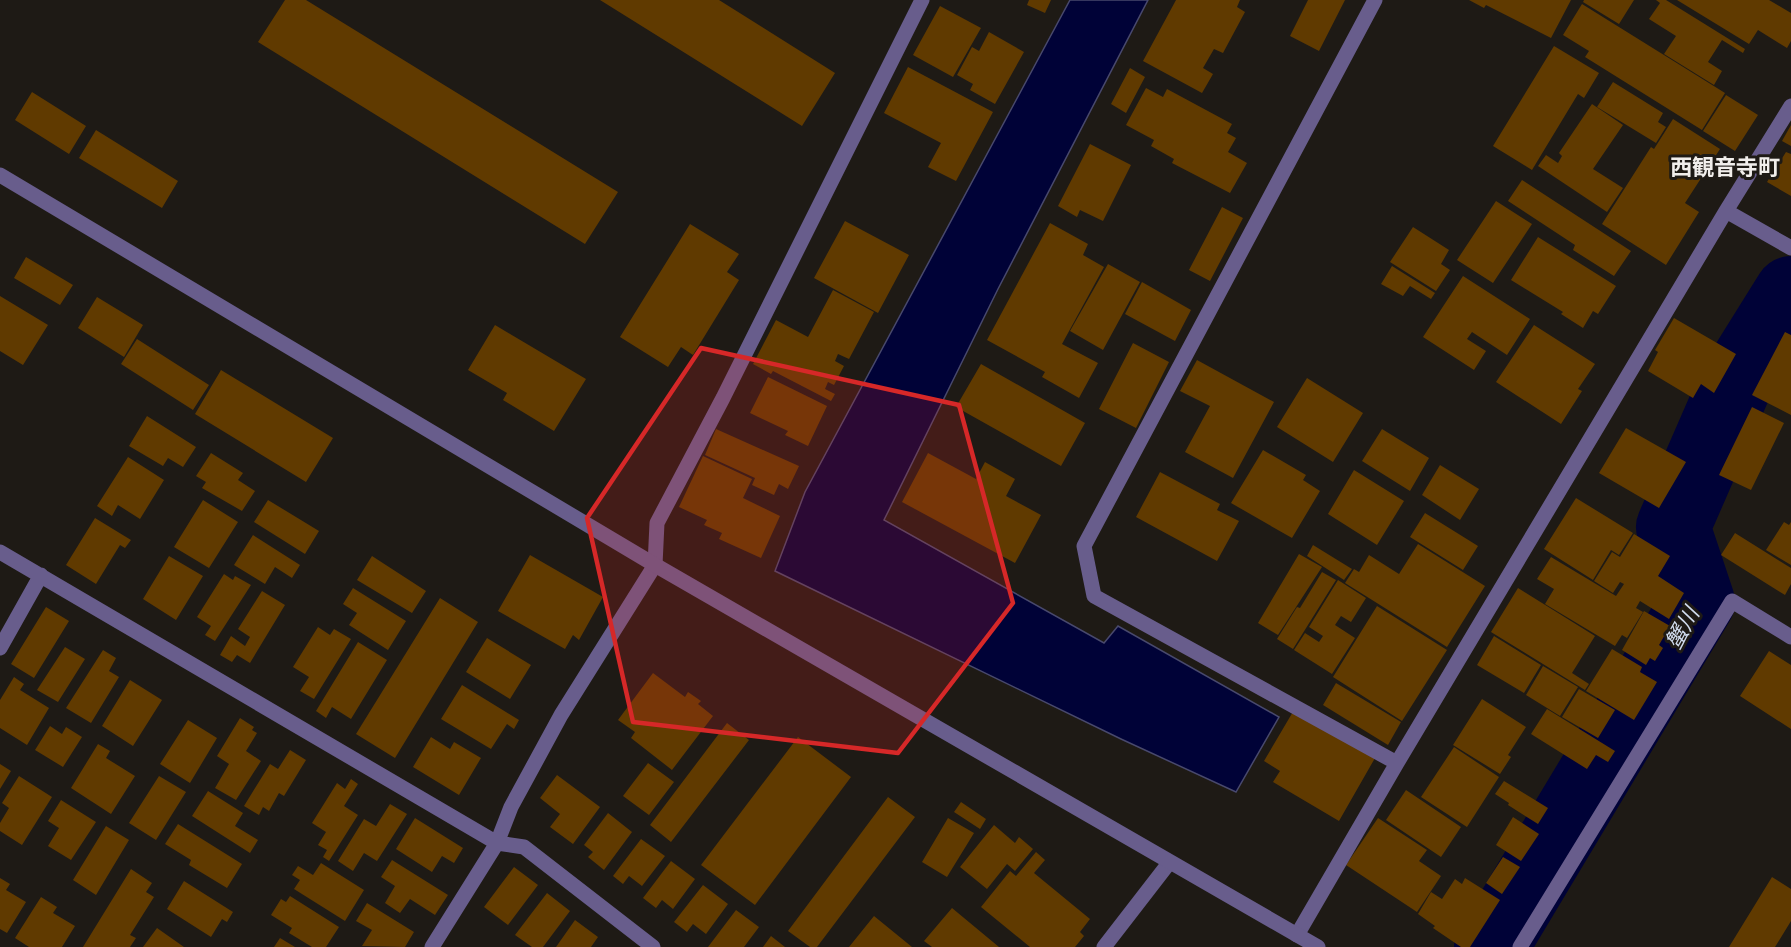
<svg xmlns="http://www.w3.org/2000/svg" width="1791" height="947" viewBox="0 0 1791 947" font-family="'Open Sans','Noto Sans JP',sans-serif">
	<rect width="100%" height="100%" fill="#1e1a15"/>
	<!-- water -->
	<path fill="#000237" stroke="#48496d" stroke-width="1.5" d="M1070,0H1148L998,289L884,520L1104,643L1118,626L1279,717L1236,792L1121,739L775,571L805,492Z"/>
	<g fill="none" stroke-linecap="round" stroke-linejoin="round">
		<!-- river -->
		<path stroke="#000237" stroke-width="74" d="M1491,947L1698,602L1673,527L1738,378L1791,293"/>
	</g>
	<!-- building -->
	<path fill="#603a00" d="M285,0H306L618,192L585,244L258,42Z
		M600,0H719L835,73L802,126Z
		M1029,0H1051L1045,13L1027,5Z
		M1176,0H1240L1237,7L1245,12L1223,53L1214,49L1203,68L1213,74L1202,93L1143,61Z
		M1308,0H1345L1319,51L1290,36Z
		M1469,0H1571L1551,38L1486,5L1484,8Z
		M1584,0H1634L1619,24L1583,2Z
		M1656,0H1666L1745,49L1743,53L1722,40L1708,62L1722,71L1714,85L1664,54L1676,36L1649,19L1660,3Z
		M1677,0H1769L1791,13V41L1787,48L1758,30L1749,44Z
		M1582,4L1725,93L1702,130L1585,57L1589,51L1563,35Z
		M940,6L981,28L953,77L913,55Z
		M989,32L1024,52L995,104L970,90L973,84L957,75L972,47L979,51Z
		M1554,46L1599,73L1584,98L1578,94L1532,170L1493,146Z
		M908,67L993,112L956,181L928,167L941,143L884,113Z
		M1130,68L1145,77L1126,113L1111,104Z
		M1613,82L1663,113L1658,122L1666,127L1656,143L1597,107Z
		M1146,88L1163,97L1167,89L1232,124L1227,133L1236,138L1228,152L1247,163L1230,193L1172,163L1174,159L1151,146L1154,140L1126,125Z
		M32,92L86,126L69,154L15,120Z
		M1726,95L1758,115L1735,151L1703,131Z
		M1592,104L1623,125L1593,169L1623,188L1607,212L1538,166L1546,155L1558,163L1562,156L1559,153Z
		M1673,119L1720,149L1685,203L1699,212L1666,265L1602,224L1651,147L1654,149Z
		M1791,125V146L1782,141Z
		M96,130L178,181L162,208L79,158Z
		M1090,144L1131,165L1103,221L1080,210L1077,217L1058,206Z
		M1786,152L1791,154V196L1767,182Z
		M1522,180L1631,251L1614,276L1573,250L1575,245L1508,201Z
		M1496,201L1532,224L1493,283L1457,260Z
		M1222,207L1243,218L1210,281L1189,270Z
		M845,221L909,255L878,313L814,278Z
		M1050,223L1088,244L1083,255L1104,267L1062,344L1098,363L1079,398L1042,377L1045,372L987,340Z
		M690,224L739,254L727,272L739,280L693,355L681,347L668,367L620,337Z
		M1413,227L1449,250L1441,264L1450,270L1436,291L1390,262Z
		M1538,237L1616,286L1598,314L1593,311L1583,328L1561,314L1563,312L1511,280Z
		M26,257L73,285L60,305L14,278Z
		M1108,264L1140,282L1103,350L1070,331Z
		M1392,266L1435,293L1431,299L1410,286L1403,296L1381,284Z
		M1463,276L1530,319L1507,355L1472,332L1467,339L1486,351L1474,370L1423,337Z
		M1142,282L1191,310L1175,341L1125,314Z
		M833,290L874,312L849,359L838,354L835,361L844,366L834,385L828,382L825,389L835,394L831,401L773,371L771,374L753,364L776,320L808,337Z
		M0,296L48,325L23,365L0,351Z
		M97,297L143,325L124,357L78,328Z
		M1674,318L1736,354L1714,393L1701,384L1693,398L1648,371L1658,352L1655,350Z
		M495,325L586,379L554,431L503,400L507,393L468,370Z
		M1534,325L1595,364L1578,389L1582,391L1561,424L1496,382Z
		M1785,332L1791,335V415L1752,395Z
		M137,339L209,385L193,410L121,364Z
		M1133,343L1169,362L1136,428L1099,409Z
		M1197,360L1274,402L1233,478L1185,452L1210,406L1180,391Z
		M981,364L1085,423L1061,466L956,407Z
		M221,370L333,438L306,482L195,414Z
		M768,377L827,406L808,446L785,435L788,431L750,413Z
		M1307,378L1363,413L1333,462L1277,427Z
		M1752,407L1784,423L1751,490L1719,475Z
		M147,416L196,447L183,467L168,458L163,466L129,446Z
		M1626,428L1686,462L1659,508L1599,473Z
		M716,429L799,466L788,489L779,484L774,495L752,485L755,478L705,455Z
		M1382,429L1429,458L1410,491L1362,461Z
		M1263,450L1306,475L1303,480L1320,491L1292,538L1231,503Z
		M211,453L243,473L238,480L255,491L242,511L202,488L206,482L196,476Z
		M928,453L976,479L985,462L1015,479L1006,496L1041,515L1015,563L902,502Z
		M703,456L752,479L743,498L780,516L761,558L719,539L722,533L704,525L707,520L679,507Z
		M128,457L164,480L140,519L118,505L112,516L97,506Z
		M1440,465L1479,489L1460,520L1422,495Z
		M1354,470L1404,501L1377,545L1328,514Z
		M1160,472L1220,504L1217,510L1239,521L1217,561L1136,517Z
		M1576,498L1633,533L1619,555L1611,550L1593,580L1544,549Z
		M203,500L238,522L209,568L174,547Z
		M268,500L319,531L305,554L254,522Z
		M1425,513L1478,546L1463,570L1410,537Z
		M95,518L131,540L125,548L120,545L96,584L66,565Z
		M1784,522L1789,525L1791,522V565L1766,550Z
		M1735,533L1791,568V584L1785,595L1721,555Z
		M1634,534L1670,556L1658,576L1684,593L1669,619L1640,601L1636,608L1643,612L1627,638L1622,635L1615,646L1545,604L1554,589L1537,579L1551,557L1616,596L1624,584L1620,582L1613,593L1594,581L1612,552L1620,557Z
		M253,535L300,565L292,578L275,567L265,584L234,565Z
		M1418,544L1485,586L1447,647L1345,583L1354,569L1359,572L1369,555L1399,574Z
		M1313,545L1352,569L1344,580L1307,556Z
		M1299,554L1322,567L1278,635L1258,623Z
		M530,555L603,597L579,640L573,635L565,649L498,611Z
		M169,556L203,576L176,620L143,599Z
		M372,556L426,591L412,613L357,580Z
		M1322,572L1336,580L1293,649L1277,639L1297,607L1300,608Z
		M224,574L233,580L235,576L251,585L215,641L205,635L211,626L197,617Z
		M1338,580L1366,598L1351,622L1341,616L1335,625L1355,638L1332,674L1294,650L1305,633L1319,642L1323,636L1309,627Z
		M353,588L406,621L388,650L349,625L357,613L343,604Z
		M1518,588L1595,636L1572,673L1589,684L1585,690L1491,632Z
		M262,591L285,605L250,663L237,655L232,662L220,655L231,636L245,646L250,637L238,629Z
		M440,598L478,622L395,758L356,734Z
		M1377,606L1447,650L1402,721L1333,677Z
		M46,607L69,621L34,678L11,664Z
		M1644,611L1670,626L1659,645L1663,648L1655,661L1650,658L1646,665L1622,650Z
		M318,627L330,635L334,629L351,639L314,699L300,691L309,677L293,667Z
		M1494,636L1541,665L1524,693L1477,665Z
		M487,638L531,665L510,699L466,672Z
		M358,642L387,660L351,719L332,707L326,718L316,711Z
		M65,647L85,659L58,702L37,690Z
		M1612,649L1642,667L1640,672L1657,682L1634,720L1586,691Z
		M103,650L116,658L109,671L119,677L91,723L66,708Z
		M1769,651L1791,665V729L1740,696Z
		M1543,666L1578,687L1560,716L1526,695Z
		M653,673L685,697L688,692L701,701L698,704L713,716L672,770L631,738L635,732L618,720Z
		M14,677L24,684L20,690L49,708L27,745L0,728V700Z
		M130,680L162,700L133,746L102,726Z
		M1336,683L1401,722L1388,745L1323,705Z
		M462,685L519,720L514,729L507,724L491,749L441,719Z
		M1579,689L1615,710L1598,738L1562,717Z
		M1482,699L1526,727L1508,755L1511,757L1500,774L1453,745Z
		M1547,709L1615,751L1608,762L1596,755L1587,769L1531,734Z
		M1294,710L1375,758L1339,821L1273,782L1280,771L1264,761Z
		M240,718L254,727L252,730L257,733L246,751L261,761L236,800L215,788L229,764L217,756Z
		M188,720L217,738L190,783L160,764Z
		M727,723L749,740L671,842L650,825Z
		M50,726L62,734L66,727L82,737L63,767L35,750Z
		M431,737L450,749L454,742L481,758L459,795L413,767Z
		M798,737L851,777L755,905L701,865Z
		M98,744L110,751L106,758L135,776L111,814L71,788Z
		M1454,747L1499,777L1467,827L1421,797Z
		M290,750L306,760L284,796L279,793L269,811L263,807L259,815L244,806L270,764L278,769Z
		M648,763L674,782L649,815L623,796Z
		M0,764L11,771L0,789Z
		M557,775L600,807L573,844L550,827L560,814L540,798Z
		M19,776L52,797L22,845L0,831V823L9,808L2,803Z
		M159,776L186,792L156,840L129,823Z
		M351,779L358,784L344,806L358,815L329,861L323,857L327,850L318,845L326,832L312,823L337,783L345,789Z
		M1504,781L1548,808L1538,824L1508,805L1509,803L1495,794Z
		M1406,790L1461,827L1441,857L1386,820Z
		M208,791L243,813L235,826L258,840L250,853L192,816Z
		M888,797L915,817L817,947H810L788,931Z
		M61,800L96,822L71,860L48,846L59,828L48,821Z
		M961,802L986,819L980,829L954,812Z
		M390,804L407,814L377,861L364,853L353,871L338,861L364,819L376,826Z
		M608,813L632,832L604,870L588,857L593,852L584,845Z
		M1513,817L1539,834L1521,861L1496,845Z
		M415,818L463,848L454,863L442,856L432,872L396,849Z
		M948,818L974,833L947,877L922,862Z
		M1378,818L1427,850L1419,861L1441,876L1417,912L1346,865Z
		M178,824L242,864L227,888L189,865L191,860L165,844Z
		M994,825L1015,843L1019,837L1033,849L1015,871L1007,864L987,889L960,867Z
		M106,826L129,840L96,895L73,880Z
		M641,839L665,856L642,886L629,876L623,884L613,876Z
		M1036,852L1045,860L1034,873L1090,919L1080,932L1084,936L1075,947H1030L981,907L1010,871L1016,876Z
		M1503,857L1520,867L1502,894L1486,883Z
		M392,860L448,895L435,915L410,899L400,913L385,903L395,886L381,877Z
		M671,861L695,879L673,909L662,900L656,908L643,898Z
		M321,863L364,890L345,921L294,889L300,880L292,875L298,866L313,875Z
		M514,867L538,885L508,925L484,907Z
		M131,869L152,883L146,892L154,897L130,935L136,938L130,947H83Z
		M1772,877L1791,889V921L1775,947H1729Z
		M0,878L10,884L6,890L26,902L7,933L0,929Z
		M1465,878L1500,900L1470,947H1461L1433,928L1435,926L1418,914L1431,892L1442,899L1455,879L1462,884Z
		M184,881L233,912L227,922L222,919L211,937L167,909Z
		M703,885L728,904L706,934L693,924L687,932L674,922Z
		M547,893L570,911L543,947H532L515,935Z
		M290,896L339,927L326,947H312L289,933L292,928L271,915L281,899L286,902Z
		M41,897L57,907L53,913L75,926L62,947H29L15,938Z
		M367,903L414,932L405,947L362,946L372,930L356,921Z
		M952,908L999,947H932L924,941Z
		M736,910L759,927L744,947H708Z
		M874,916L912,947H849Z
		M575,920L598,937L591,947H556Z
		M157,928L184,947H143Z
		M771,936L785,947H763Z
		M280,938L295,947H274Z"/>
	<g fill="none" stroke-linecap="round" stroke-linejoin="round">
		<!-- minor -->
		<path stroke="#685d8c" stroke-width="15" d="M1375,0L1084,546L1094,596L1397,763
			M1726,211L1791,248
			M0,552L497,843L524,847L653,947
			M0,648L41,575
			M1297,935L1397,763L1726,211L1791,106
			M432,947L497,843L511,807L561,715L655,565L657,523L723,398L922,0
			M1104,947L1169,863
			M1520,947L1732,601L1791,637"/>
		<!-- tertiary -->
		<path stroke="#685d8c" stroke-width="15" d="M0,175L655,565L1318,947"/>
	</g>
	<!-- marked area -->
	<path fill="#d62828" fill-opacity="0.2" stroke="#d62828" stroke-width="4.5" stroke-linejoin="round" d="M701,348L959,405L1013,603L898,753L633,722L587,518Z"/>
	<g text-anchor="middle" stroke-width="6" stroke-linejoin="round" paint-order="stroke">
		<!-- neighbourhood labels -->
		<g font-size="22" font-weight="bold" fill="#f1eeeb" stroke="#1e1a15">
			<text x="1725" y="175">西観音寺町</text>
		</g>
		<!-- water labels -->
		<g font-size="22" font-style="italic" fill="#d1dcee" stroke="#1e1a15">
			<text transform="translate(1682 628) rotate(-61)" y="8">蟹川</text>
		</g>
	</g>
</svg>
